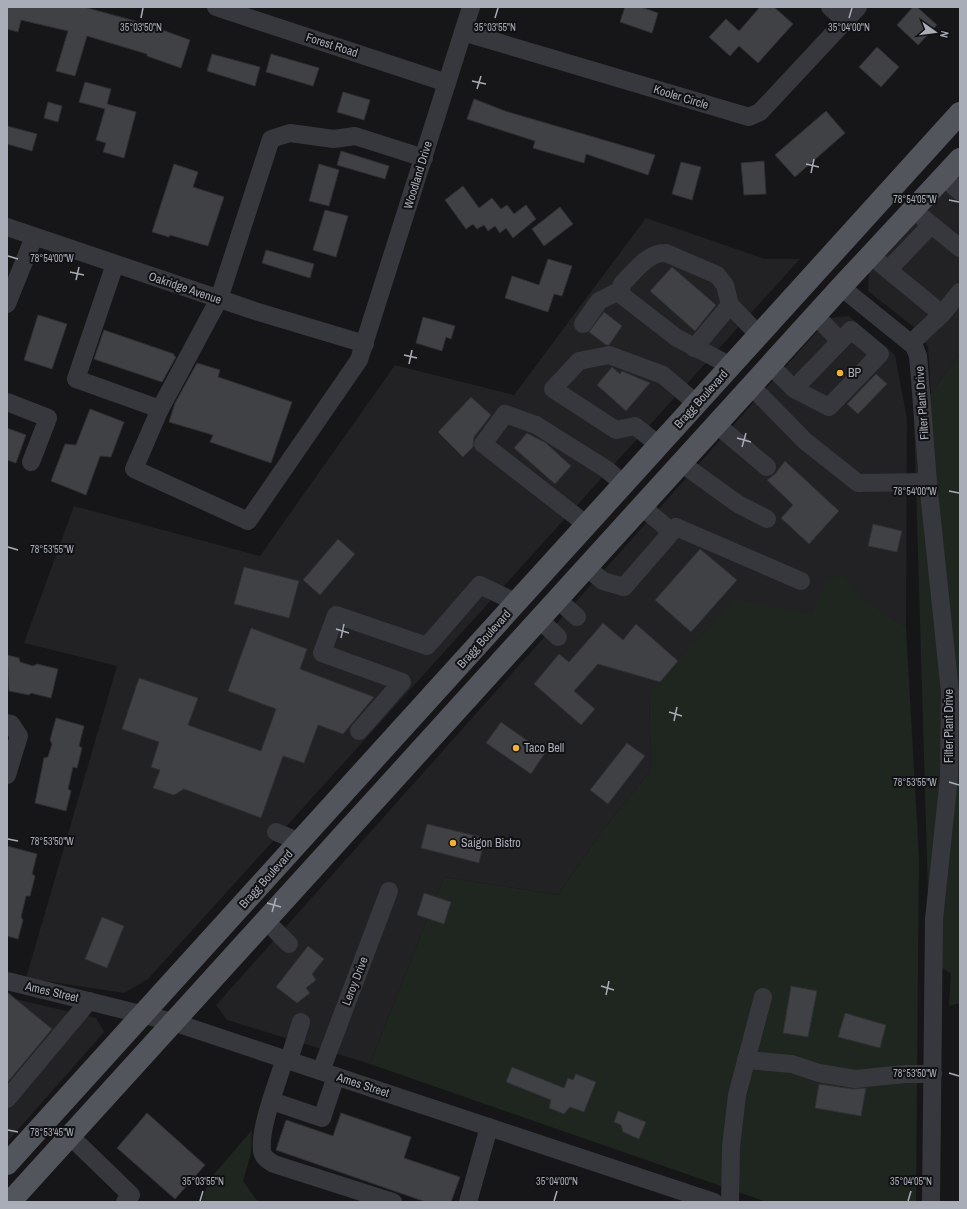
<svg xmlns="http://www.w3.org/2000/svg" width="967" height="1209" viewBox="0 0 967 1209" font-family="'Archivo Narrow',sans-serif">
<rect width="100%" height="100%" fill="#161618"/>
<g fill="#222225">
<polygon points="960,172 960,353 931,393 928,347 915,328 868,291 869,273"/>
<polygon points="646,218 765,259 800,259 148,979 124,993 26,978 117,666 24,643 74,506 260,556 395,365 514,395"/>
<polygon points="849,316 895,355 907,419 906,628 812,615 649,693 651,770 602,831 558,895 444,877 370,1064 227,1020 216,1005 829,318"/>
<polygon points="7,997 96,1018 104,1032 7,1142"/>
</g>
<g fill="#1e261f">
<polygon points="960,353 960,1003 949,1006 951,973 930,962 914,417"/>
<polygon points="844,575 866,602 906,628 919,857 916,1202 767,1202 370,1064 444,877 558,895 602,831 651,770 649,693 735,599 812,615 825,580"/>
<polygon points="252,1130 251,1153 243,1181 258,1202 201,1202 210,1179"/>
</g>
<g fill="#404145" stroke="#303034">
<polygon points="7,7 84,7 146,24 190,40 181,68 147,56 147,54 87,36 75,76 56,71 68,31 21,20 18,32 7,29"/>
<polygon points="625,7 641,7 658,13 652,33 620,22"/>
<polygon points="760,7 774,7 793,24 758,63 739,46 730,56 709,37 726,19 739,31"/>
<polygon points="913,7 917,7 937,25 918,45 897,25"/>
<polygon points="877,47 899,67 881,87 859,67"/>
<polygon points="212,54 260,67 255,86 207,71"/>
<polygon points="271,54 319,68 313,86 266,72"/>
<polygon points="85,82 111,89 107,104 136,112 124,158 103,152 106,143 96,140 105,109 79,102"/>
<polygon points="343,92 370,100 364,120 337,112"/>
<polygon points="474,99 505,111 655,155 648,175 586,154 584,163 533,148 535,141 467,119"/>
<polygon points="48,102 62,106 58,122 44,118"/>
<polygon points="826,111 845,133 795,177 775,155"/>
<polygon points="7,126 37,134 32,151 7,144"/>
<polygon points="341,151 389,166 385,179 337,165"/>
<polygon points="764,161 766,194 744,195 741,163"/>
<polygon points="681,162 701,167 692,200 672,194"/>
<polygon points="174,164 198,172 193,187 224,197 208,246 170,235 169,237 152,232"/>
<polygon points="319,164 339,170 329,206 309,201"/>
<polygon points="463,186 479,208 492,198 501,209 507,205 514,214 526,205 536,219 513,238 506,228 500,233 495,226 488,231 484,225 477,229 473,224 466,229 445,200"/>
<polygon points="560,207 573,224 544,246 532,229"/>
<polygon points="325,210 348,216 336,257 313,250"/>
<polygon points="266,250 314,264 310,278 262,263"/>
<polygon points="548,259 572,266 562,296 554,294 548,312 505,298 512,276 539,285"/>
<polygon points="672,267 716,305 695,331 650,291"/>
<polygon points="604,312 622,326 609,345 606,345 589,332"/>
<polygon points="38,315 67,324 52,369 24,360"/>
<polygon points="423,317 455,326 451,339 446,337 442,351 416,343"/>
<polygon points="104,330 174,354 174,356 176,357 162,382 94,359"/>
<polygon points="197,363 220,370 218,377 292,402 271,463 210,442 213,435 169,422 175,403"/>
<polygon points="612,367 620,374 622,371 650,383 626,411 597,385"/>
<polygon points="876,374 887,384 858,414 847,404"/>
<polygon points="471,397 491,415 474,437 473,447 463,457 438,432"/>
<polygon points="90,409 124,422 111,457 100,456 86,495 51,481 65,444 76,445"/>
<polygon points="7,428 26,435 16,463 7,460"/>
<polygon points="527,433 546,443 571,466 555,484 514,448"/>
<polygon points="785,461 839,511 809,544 781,518 793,505 767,480 775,474"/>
<polygon points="873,524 902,531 897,552 868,546"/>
<polygon points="338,539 355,554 320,595 303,580"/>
<polygon points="700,549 737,580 691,632 655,600"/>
<polygon points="244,567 299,581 289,618 234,604"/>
<polygon points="603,623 623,640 636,624 678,661 660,682 598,664 574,691 595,709 581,725 534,684 559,654 569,662"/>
<polygon points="251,628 307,649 300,669 374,697 343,734 318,725 304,763 283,756 261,818 184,789 174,795 153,788 160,770 151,767 159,742 122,729 139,678 198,698 188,725 261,751 276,709 228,691"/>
<polygon points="7,655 19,658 20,662 33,666 37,664 58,669 51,698 31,693 29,695 9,691"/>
<polygon points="56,718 84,726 79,746 82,748 77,768 73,767 68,789 71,791 66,811 35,803 44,758 48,757 52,744 50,740"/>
<polygon points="501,722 545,753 531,774 486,743"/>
<polygon points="627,743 645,756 608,804 590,790"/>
<polygon points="427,824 485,838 479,863 421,848"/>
<polygon points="7,846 37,854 32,874 35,876 30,896 26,896 21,917 23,920 18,939 7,936"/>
<polygon points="424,893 451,902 444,924 417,915"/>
<polygon points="102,917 124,926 107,968 85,959"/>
<polygon points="308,946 324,959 312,974 316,980 306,988 310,993 297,1003 276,987"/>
<polygon points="791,986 817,991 808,1037 783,1033"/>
<polygon points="7,992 52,1029 7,1083"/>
<polygon points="845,1013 886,1025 880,1048 838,1037"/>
<polygon points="512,1067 564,1088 568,1078 573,1080 576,1074 596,1082 584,1112 570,1107 564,1114 549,1108 551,1100 506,1082"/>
<polygon points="819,1084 853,1089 866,1088 861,1116 815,1108"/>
<polygon points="618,1111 646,1122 639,1139 623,1132 621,1125 614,1122"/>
<polygon points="147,1113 205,1165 175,1199 117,1148"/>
<polygon points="341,1113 411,1137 404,1158 460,1177 451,1202 426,1202 276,1150 286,1120 333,1136"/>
</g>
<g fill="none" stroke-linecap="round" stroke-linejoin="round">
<g stroke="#37383d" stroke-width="18">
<polyline points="216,7 447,83"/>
<polyline points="830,7 845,21"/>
<polyline points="463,32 749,117 760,112 858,7"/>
<polyline points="944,177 960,192"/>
<polyline points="923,218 960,248"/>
<polyline points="7,227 255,311 365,344"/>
<polyline points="870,255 942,314 911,343"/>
<polyline points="115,264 76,379 160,409 219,299 271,139 290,133 334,139 355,136 424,158"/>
<polyline points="888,270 931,225"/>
<polyline points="841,287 914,346 918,356 919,367 928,482 950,692 949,777 934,919 931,1202"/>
<polyline points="7,304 34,237"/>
<polyline points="942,314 960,292"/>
<polyline points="815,315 840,341"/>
<polyline points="583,324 599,301 621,290"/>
<polyline points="694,348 730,305"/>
<polyline points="770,365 794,389 829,407 880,354 851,330 794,389"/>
<path d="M731,366L677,338L624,297L621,292L622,284C634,272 648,252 666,253L717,275L725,285L730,305L759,335"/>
<polyline points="751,386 805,441 858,483 928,482"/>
<polyline points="7,402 48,418 31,462"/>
<polyline points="160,409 134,469 248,521 359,360 471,7"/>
<polyline points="716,424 767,467"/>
<polyline points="659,445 635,426 616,430 553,389 579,361 609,355 663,375 697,404"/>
<polyline points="681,463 738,504 767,519"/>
<polyline points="641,506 672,532"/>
<polyline points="587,525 483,444 505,414 536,425 606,469 624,484"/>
<polyline points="586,567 603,581 624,587 676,527 801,581"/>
<polyline points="557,599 577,617"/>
<polyline points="539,619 558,637"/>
<polyline points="7,723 11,724 19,736 7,775"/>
<polyline points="359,731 402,682 322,653 336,615 427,646 480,585 517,603"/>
<polyline points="276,832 300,842"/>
<polyline points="265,920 289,944"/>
<polyline points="7,981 173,1022 714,1202"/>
<path d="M285,1058C278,1081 259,1128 262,1151C263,1158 269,1161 274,1164L393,1202"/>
<polyline points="289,1060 301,1022"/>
<polyline points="746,1060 792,1064 819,1073 855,1079 905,1074 933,1074"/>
<polyline points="321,1071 389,891"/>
<polyline points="7,1099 89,1001"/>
<polyline points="272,1101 322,1118 336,1076"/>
<polyline points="69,1135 131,1195 125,1202"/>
<polyline points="468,1202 489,1127"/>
<polyline points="730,1202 731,1147 737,1095 763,997"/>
</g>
<g stroke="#53555c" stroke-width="22">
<polyline points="7,1164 960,113"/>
<polyline points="10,1202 841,287 960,159"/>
</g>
</g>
<path fill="none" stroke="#a8adb8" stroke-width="1.5" d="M141,18L143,8M495,18L498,8M849,18L852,8M472,81L486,84M477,89L481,76M806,164L819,167M811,173L814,159M949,200L959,202M8,256L18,259M70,272L84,275M76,280L79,267M404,355L417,358M409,364L412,350M737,438L751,442M742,447L746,433M949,491L959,493M8,547L18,550M336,629L349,633M341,638L344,624M669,712L682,716M674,721L677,707M949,782L959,785M8,839L18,841M267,903L281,907M272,912L276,898M601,986L614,990M606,995L609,981M949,1073L959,1076M8,1130L18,1132M200,1201L203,1191M554,1201L557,1191M908,1201L911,1191"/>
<g fill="#f2b134" stroke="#111113" stroke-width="1.5">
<circle cx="840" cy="373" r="4"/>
<circle cx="516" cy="748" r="4"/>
<circle cx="453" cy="843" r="4"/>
</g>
<g text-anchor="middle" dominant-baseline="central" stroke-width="4" stroke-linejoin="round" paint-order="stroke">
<g font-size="12" fill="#a8adb8" stroke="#111113">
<text transform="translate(332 45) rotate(18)">Forest Road</text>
<text transform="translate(681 97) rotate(17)">Kooler Circle</text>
<text transform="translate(418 175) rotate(-73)">Woodland Drive</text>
<text transform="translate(185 288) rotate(19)">Oakridge Avenue</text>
<text transform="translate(701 399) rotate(-48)">Bragg Boulevard</text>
<text transform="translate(922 403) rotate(-94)">Filter Plant Drive</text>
<text transform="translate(484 639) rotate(-48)">Bragg Boulevard</text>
<text transform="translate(949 726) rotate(-90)">Filter Plant Drive</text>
<text transform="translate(266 879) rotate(-48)">Bragg Boulevard</text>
<text transform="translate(355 981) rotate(-69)">Leroy Drive</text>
<text transform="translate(52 992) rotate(13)">Ames Street</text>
<text transform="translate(363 1085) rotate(18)">Ames Street</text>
</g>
<g font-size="12" fill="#a8adb8" stroke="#111113" text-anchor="start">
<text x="848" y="373">BP</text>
<text x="524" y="748">Taco Bell</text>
<text x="461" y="843">Saigon Bistro</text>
</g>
</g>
<g font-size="10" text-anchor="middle" fill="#a8adb8" stroke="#111113" stroke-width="4" stroke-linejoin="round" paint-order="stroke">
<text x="849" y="31">35°04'00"N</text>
<text x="141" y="31">35°03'50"N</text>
<text x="495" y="31">35°03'55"N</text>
<text x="915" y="203">78°54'05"W</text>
<text x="52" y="262">78°54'00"W</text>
<text x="915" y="495">78°54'00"W</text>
<text x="52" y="553">78°53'55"W</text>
<text x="915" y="786">78°53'55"W</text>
<text x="52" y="845">78°53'50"W</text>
<text x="915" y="1077">78°53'50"W</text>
<text x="52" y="1136">78°53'45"W</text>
<text x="203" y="1185">35°03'55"N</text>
<text x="557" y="1185">35°04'00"N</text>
<text x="911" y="1185">35°04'05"N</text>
</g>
<rect width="967" height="1209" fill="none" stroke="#a8adb8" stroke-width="16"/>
<g transform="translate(935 32) rotate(104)" stroke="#111113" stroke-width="3" paint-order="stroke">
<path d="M0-3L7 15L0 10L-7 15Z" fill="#a8adb8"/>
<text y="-6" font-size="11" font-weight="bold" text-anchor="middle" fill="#a8adb8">N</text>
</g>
</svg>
